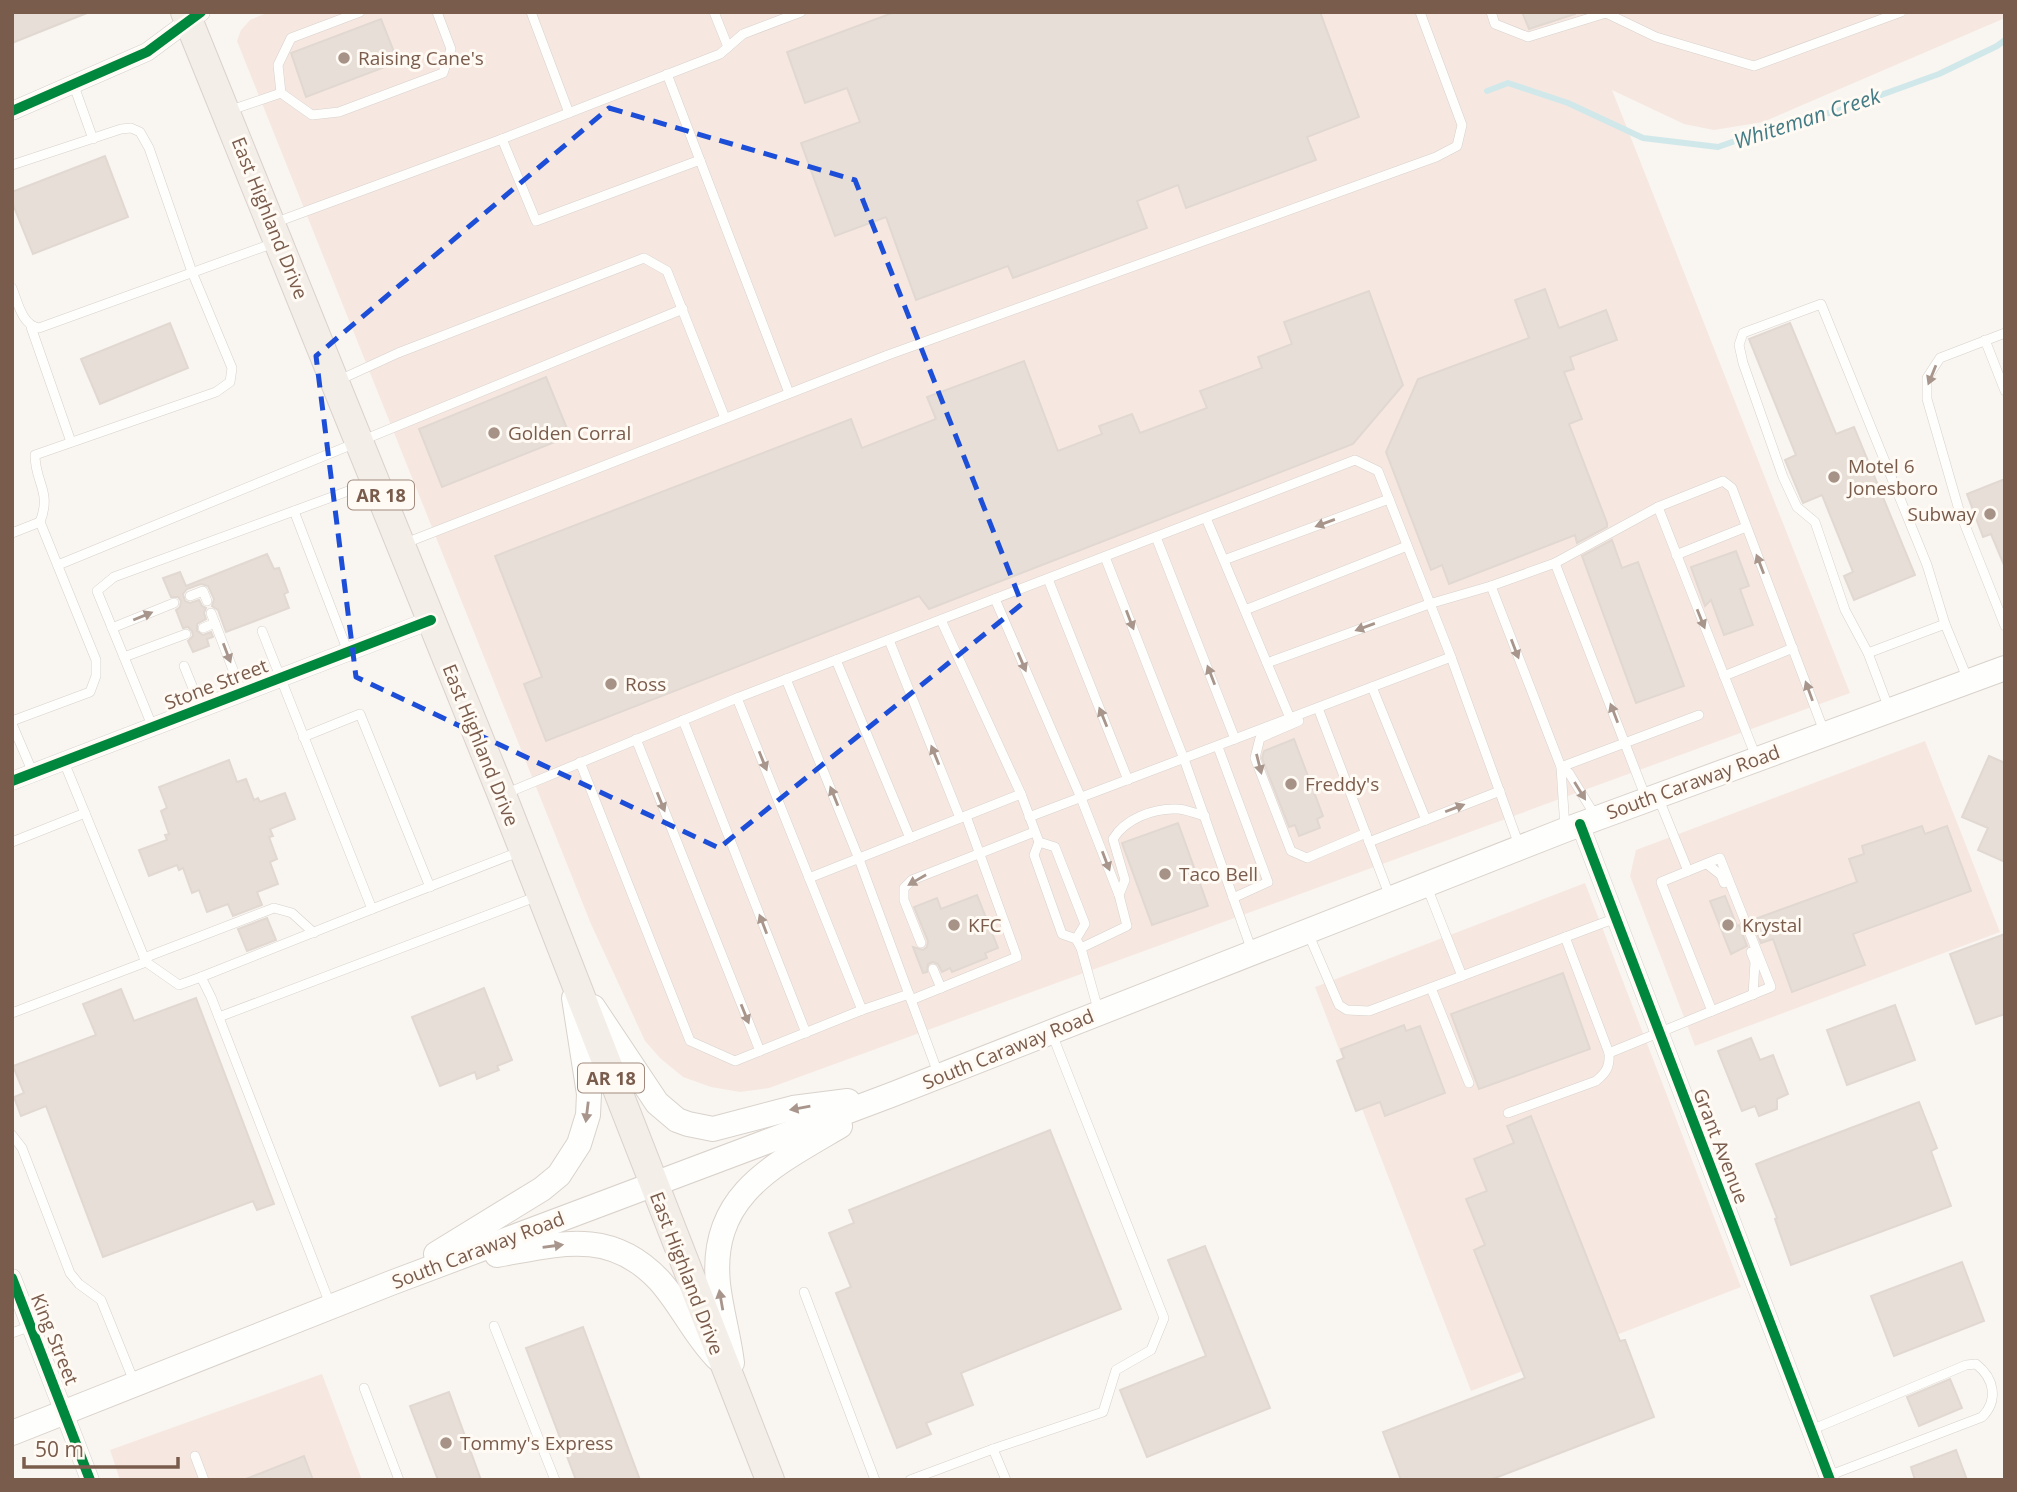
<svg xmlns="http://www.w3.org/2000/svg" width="2017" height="1492" viewBox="0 0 2017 1492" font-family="'Open Sans',sans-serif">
<rect width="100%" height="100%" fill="#f9f5f0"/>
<g fill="#f6e8e1">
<polygon points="269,12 2005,12 2005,18 1763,122 1714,130 1684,124 1612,90 1850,693 769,1088 740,1092 711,1087 683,1077 660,1058 645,1041 591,924 237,41 241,30 250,20"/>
<polygon points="1925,741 2000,932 1695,1046 1630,876 1636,850"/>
<polygon points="1585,883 1741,1287 1471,1391 1315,987"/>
<polygon points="322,1374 362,1480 120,1480 110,1450"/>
</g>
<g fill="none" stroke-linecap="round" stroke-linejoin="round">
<polyline stroke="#d0e8ea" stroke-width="6" points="1487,91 1508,83 1568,103 1643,138 1718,147 1794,120 1834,112 1939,74 1997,46 2005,40"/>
</g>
<g fill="#e6ded7" stroke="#e2d8d2" stroke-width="2">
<polygon points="12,12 87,12 87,13 12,43"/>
<polygon points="895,12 1320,12 1359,117 1307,137 1316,160 1186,208 1178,185 1137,201 1147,228 1013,278 1008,266 916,300 886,217 835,236 801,143 860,122 847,88 805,103 787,52"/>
<polygon points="1522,12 1575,12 1575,14 1529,29"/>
<polygon points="381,19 398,62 306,97 291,53"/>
<polygon points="105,156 128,217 33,254 12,202 12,192"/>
<polygon points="1545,289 1559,328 1606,310 1617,340 1570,357 1574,369 1564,372 1582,419 1569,424 1607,523 1607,527 1577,543 1575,535 1449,584 1442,565 1431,570 1386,452 1418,379 1529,338 1515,300"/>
<polygon points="1369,291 1403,385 1353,444 929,609 919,596 546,741 524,684 542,677 495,556 851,419 862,448 936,419 927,397 1024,361 1058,451 1102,434 1099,426 1132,414 1140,433 1207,408 1200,391 1262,368 1258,357 1292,344 1284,322"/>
<polygon points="170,323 188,368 100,404 81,359"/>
<polygon points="1790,323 1836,434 1854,427 1915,575 1854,600 1844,576 1853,572 1822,495 1803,503 1785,460 1796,455 1749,339"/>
<polygon points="546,377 570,436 442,487 419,429"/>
<polygon points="2005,479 2005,565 2004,565 1991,534 1983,537 1967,494"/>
<polygon points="1612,540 1622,568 1638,562 1684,686 1636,703 1582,556"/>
<polygon points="1736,551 1749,586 1740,589 1753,625 1724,635 1711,600 1705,606 1691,567"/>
<polygon points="267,554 274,569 279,568 288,592 284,594 289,608 226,632 218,610 212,606 214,599 208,586 201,584 187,589 183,594 185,601 190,603 199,600 202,606 206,608 204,613 206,619 197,624 197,631 203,635 211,632 213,637 207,639 209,646 193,652 188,641 193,636 192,631 188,627 183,628 176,610 180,607 181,601 178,597 171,597 163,578 180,572 186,586"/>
<polygon points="1294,739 1323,816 1317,819 1320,828 1299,836 1295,825 1289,827 1262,758 1264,751"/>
<polygon points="1989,756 2005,763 2005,862 1978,850 1988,828 1962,817"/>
<polygon points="229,760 237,782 246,779 254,800 258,798 260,802 285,793 295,819 270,829 273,836 269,837 277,859 270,862 278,884 257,892 262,905 233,916 228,904 207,912 199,890 192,893 183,868 179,870 177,865 149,876 139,850 167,840 165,835 169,834 161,811 167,808 159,787"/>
<polygon points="1178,823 1208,906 1152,925 1122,843"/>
<polygon points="1922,826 1925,834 1947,826 1971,891 1853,934 1865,965 1792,992 1773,939 1761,943 1752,920 1857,882 1849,859 1864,854 1862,846"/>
<polygon points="977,895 998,948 985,953 987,958 952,972 950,968 942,972 938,964 933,962 928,964 927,972 923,973 913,947 923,950 927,947 928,941 914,907 937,898 941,909"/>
<polygon points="1725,896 1737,926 1739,925 1747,946 1731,954 1710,901"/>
<polygon points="267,918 276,940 247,951 238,929"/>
<polygon points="2005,934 2005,1014 1976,1024 1950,954"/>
<polygon points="1563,973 1590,1049 1479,1089 1451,1014"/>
<polygon points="484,988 512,1060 497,1066 499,1070 477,1079 475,1072 440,1086 412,1017"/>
<polygon points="121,989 134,1021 196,998 274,1204 257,1210 253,1201 103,1257 46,1106 21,1116 14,1097 24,1093 13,1066 96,1035 83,1004"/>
<polygon points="1895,1005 1915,1060 1847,1085 1827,1030"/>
<polygon points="1404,1025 1406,1031 1420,1026 1445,1093 1385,1116 1380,1102 1356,1111 1337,1061 1344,1058 1341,1049"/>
<polygon points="1751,1038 1760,1060 1773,1055 1788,1094 1777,1099 1777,1109 1759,1116 1755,1106 1742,1111 1718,1051"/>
<polygon points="1919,1102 1937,1148 1931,1151 1951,1206 1791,1265 1775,1219 1777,1218 1756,1164"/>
<polygon points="1531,1116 1620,1341 1625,1340 1654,1417 1490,1480 1401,1480 1383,1432 1525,1378 1474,1250 1485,1245 1466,1199 1487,1191 1474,1159 1514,1143 1507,1126"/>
<polygon points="1050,1130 1121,1309 961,1373 973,1405 926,1423 931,1434 897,1448 836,1293 851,1287 829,1233 854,1223 849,1210"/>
<polygon points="1205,1246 1270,1408 1147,1457 1120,1390 1206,1356 1168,1260"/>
<polygon points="1962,1262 1984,1321 1894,1356 1871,1296"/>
<polygon points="583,1327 640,1480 576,1480 526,1348"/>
<polygon points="1950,1379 1962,1408 1919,1426 1907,1397"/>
<polygon points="449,1392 481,1480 438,1480 410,1406"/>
<polygon points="1956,1450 1967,1480 1915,1480 1911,1467"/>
<polygon points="304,1456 313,1480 246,1480 246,1479"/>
</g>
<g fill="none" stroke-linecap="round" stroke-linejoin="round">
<defs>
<g id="lane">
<polyline points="360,12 291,38 278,65 281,93 312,115 339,112 443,73 451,49 437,12"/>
<polyline points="531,12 569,113"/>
<polyline points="714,12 728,47"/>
<polyline points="1491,12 1495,24 1528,37 1606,13 1656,37 1754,66 1901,12"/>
<polyline points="667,74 789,393"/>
<polyline points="74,86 93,139"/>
<polyline points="228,111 281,93"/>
<polyline points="502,139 536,221 700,160"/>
<path d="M12,165L121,129L131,128L140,132L149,148L192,272L232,368L230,382L216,392L35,455C35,483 52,491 40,522L96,660V676L90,692L12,721"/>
<polyline points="274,223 502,139 720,54 743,34 801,12"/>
<path d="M12,288C18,303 22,325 39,328L274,243"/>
<polyline points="31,327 71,442"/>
<polyline points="2005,333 1940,358 1927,378 1927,399 1959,510 2005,626"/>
<polyline points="1985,340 2005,391"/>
<polyline points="337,381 398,353 644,258 667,271 725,418"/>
<polyline points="1658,507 1723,481 1732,488 1825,734"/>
<polyline points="294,511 348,652"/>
<polyline points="1206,518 1290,718"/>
<polyline points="12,533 40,522"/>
<polyline points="1156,537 1235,739"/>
<polyline points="403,544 888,355 1436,157 1457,146 1462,125 1420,12"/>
<polyline points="1676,555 1746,527"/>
<polyline points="1105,557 1184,759 1252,951"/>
<polyline points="1224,560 1389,499"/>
<polyline points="1555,563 1646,798"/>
<polyline points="58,565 683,309"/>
<polyline points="1048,579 1128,780"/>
<polyline points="1491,586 1561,767 1565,829"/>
<polyline points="190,596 203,591 207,601"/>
<polyline points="995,599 1081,798 1119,895 1127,926 1081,948"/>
<polyline points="1245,610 1407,546"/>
<polyline points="211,613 242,693"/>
<polyline points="941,620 1021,794 1039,842 1055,847 1085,924 1076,939"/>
<polyline points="112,628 174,603"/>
<polyline points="203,628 215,623"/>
<polyline points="262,631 372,909 521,851"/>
<polyline points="889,640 960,818"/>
<polyline points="1868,653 1845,610 1815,522 1797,507 1783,477 1743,363 1739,345 1743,333 1821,304 1927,565 1945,624"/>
<polyline points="124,657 186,634"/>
<polyline points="836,660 910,838"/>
<polyline points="1267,663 1429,604 1491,586 1555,563 1658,507 1756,757"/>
<polyline points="184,666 201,708"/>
<polyline points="1724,676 1793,648"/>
<polyline points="786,679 859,859 938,1073"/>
<polyline points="1372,687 1426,820"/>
<polyline points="1318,708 1390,897"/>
<polyline points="1889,709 1868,653 1945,624 1968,680"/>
<polyline points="683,720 806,1033"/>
<polyline points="1299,721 1260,738 1255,758 1291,851 1307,858 1366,833"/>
<polyline points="12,724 33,773"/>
<polyline points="153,728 97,591 114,577 370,483"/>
<polyline points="303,737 360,714 430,887"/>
<polyline points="636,739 760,1051"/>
<polyline points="1218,747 1268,882 1233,898"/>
<polyline points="64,762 146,962 179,985 201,977 211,997 330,1304"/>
<polyline points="580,762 690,1041 735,1061 862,1010 737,698"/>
<polyline points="507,793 737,698 1355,460 1378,471 1451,657 1519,845"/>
<polyline points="1658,797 1688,871"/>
<polyline points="1029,817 1451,657"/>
<polyline points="1596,817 1569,773 1561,767 1699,715"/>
<polyline points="12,842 85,813"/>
<polyline points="1039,842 1034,855 1062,934 1076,939 1081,948 1099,1013"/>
<polyline points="1369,842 1500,791"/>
<polygon points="1720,858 1771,987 1712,1011 1661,882"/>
<polyline points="1707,864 1721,875 1724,883"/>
<polyline points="809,878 1021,794"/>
<polyline points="1427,887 1462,976"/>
<path d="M1119,895L1125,880L1113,839C1125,819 1153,808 1177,809C1186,809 1196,814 1205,816"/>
<polyline points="1308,933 1339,1005 1347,1010 1369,1011 1616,918"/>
<polyline points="921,943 904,900 904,888 912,880 1034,832"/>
<polyline points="1751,952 1755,962 1753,995"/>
<polyline points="144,958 274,908 292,913 314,933"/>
<polyline points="933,969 941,988"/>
<polyline points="201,977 372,909"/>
<polyline points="1431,988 1469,1083"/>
<polyline points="911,1000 1017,957 966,816"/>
<polyline points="862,1010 909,994"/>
<polyline points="12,1013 146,962"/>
<polyline points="219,1017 538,896"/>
<polyline points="1609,1053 1712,1011"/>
<path d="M1508,1113L1596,1081C1607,1072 1610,1066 1609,1053L1565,937"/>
<polyline points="12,1135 22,1148 70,1273 79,1284 101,1300 135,1384"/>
<polyline points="804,1292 875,1480"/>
<polyline points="494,1326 555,1480"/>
<polyline points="12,1333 31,1326"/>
<polyline points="364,1388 399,1480"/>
<path d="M1811,1430L1966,1365L1976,1364C1994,1378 1999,1400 1982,1417L1828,1476"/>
<polyline points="993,1449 1006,1480"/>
<polyline points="195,1456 204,1480"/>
<polyline points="910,1480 993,1449 1103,1412 1116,1370 1151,1350 1164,1318 1052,1034"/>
</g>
<g id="street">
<polyline points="12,111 147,52 201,12"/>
<polyline points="12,781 431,620"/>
<polyline points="1580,824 1830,1480"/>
<polyline points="12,1278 90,1480"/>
</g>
<g id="secondary">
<polyline points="593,1007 657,1103 677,1120 688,1124 713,1129 793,1108 848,1101"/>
<polyline points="436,1254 542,1189 559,1175 579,1144 588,1115 589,1094 574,998"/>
<path d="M497,1255C559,1244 610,1228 659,1280C681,1304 694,1335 717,1358"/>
<path d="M732,1363C729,1337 721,1311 718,1284C709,1195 774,1165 840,1126"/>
<polyline points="12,1433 391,1283 891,1095 1565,830 2005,668"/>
</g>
<polyline id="primary" points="185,12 502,795 770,1480"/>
</defs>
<use href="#lane" stroke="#d7d1cb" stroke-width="10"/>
<use href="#street" stroke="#d7d1cb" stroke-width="19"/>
<use href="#secondary" stroke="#d9d2cb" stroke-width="26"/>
<use href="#primary" stroke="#dad1cc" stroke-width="30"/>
<use href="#lane" stroke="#fefefd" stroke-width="9"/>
<use href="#street" stroke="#fefefd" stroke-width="18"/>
<use href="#secondary" stroke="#fefefd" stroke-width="24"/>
<use href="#primary" stroke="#f3eee8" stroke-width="28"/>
<defs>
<g id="cycleway">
<polyline points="12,111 147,52 201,12"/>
<polyline points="12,781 431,620"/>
<polyline points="1580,824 1830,1480"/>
<polyline points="12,1278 90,1480"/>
</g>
</defs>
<use href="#cycleway" stroke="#fffaf3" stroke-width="15"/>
<use href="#cycleway" stroke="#00873e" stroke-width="10"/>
</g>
<defs><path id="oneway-solid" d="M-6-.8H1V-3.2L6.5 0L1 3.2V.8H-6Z" transform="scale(1.75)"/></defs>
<g fill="#a8958b">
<use href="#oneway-solid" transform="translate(1932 375) rotate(112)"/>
<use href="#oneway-solid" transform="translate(1325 523) rotate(160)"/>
<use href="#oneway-solid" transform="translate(1760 564) rotate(-111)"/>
<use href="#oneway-solid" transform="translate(143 616) rotate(-22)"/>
<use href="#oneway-solid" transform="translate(1701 619) rotate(68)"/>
<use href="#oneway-solid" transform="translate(1130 620) rotate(69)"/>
<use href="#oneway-solid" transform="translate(1365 627) rotate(160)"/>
<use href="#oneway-solid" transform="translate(1515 649) rotate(69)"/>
<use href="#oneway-solid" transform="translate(227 653) rotate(69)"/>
<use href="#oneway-solid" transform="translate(1022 662) rotate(67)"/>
<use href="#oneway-solid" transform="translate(1211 675) rotate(-111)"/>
<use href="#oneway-solid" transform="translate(1809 691) rotate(-110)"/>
<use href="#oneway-solid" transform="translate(1614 713) rotate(-111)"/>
<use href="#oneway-solid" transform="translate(1103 717) rotate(-112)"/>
<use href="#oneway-solid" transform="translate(935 755) rotate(-112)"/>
<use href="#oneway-solid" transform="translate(763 761) rotate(68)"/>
<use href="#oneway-solid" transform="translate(1259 764) rotate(76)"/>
<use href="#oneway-solid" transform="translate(1580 791) rotate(58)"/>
<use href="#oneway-solid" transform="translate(834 796) rotate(-112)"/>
<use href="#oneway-solid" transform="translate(661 802) rotate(68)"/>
<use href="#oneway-solid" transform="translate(1455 808) rotate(-21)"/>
<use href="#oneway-solid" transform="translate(1106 861) rotate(69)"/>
<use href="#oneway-solid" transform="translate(917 880) rotate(150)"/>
<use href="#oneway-solid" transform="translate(763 924) rotate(-111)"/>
<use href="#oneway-solid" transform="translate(745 1014) rotate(68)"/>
<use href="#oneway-solid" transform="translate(800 1108) rotate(170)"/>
<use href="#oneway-solid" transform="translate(587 1112) rotate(97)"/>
<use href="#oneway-solid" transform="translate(553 1246) rotate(-8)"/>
<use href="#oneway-solid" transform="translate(721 1300) rotate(-100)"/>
</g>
<path fill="none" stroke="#1d4ed8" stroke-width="5" stroke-dasharray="14 9" stroke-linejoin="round" d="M609,108L855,180L1022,604L719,848L356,677L316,356Z"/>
<g fill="#a69286" stroke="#fffaf3" stroke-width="2.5">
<circle cx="344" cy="58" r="7"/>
<circle cx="494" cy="433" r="7"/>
<circle cx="1834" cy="477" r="7"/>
<circle cx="1990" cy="514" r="7"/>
<circle cx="611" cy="684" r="7"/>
<circle cx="1291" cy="784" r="7"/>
<circle cx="1165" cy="874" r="7"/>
<circle cx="954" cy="925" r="7"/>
<circle cx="1728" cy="925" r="7"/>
<circle cx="446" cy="1443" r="7"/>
</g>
<g text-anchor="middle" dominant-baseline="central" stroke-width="6" stroke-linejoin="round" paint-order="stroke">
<g fill="#fffaf3" stroke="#a28b7f" stroke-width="2">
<rect x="348" y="480.5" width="66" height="29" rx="5"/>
<rect x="578" y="1063.5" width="66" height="29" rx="5"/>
</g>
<g font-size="18" font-weight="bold" fill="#7a5c4d">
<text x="381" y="495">AR 18</text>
<text x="611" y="1078">AR 18</text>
</g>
<g font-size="19" fill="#7a5c4d" stroke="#fffaf3" text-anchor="start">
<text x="358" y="58">Raising Cane's</text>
<text x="508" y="433">Golden Corral</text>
<text x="1848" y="466">Motel 6<tspan x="1848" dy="22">Jonesboro</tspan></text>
<text x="1976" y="514" text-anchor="end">Subway</text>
<text x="625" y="684">Ross</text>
<text x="1305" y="784">Freddy's</text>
<text x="1179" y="874">Taco Bell</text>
<text x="968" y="925">KFC</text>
<text x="1742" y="925">Krystal</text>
<text x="460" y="1443">Tommy's Express</text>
</g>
<g font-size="19" fill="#7a5c4d" stroke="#fffaf3">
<text transform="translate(270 218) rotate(68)">East Highland Drive</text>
<text transform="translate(216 684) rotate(-21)">Stone Street</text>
<text transform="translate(481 745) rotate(68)">East Highland Drive</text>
<text transform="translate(1693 782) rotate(-20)">South Caraway Road</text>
<text transform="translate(1008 1049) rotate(-22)">South Caraway Road</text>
<text transform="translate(1721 1146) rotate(69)">Grant Avenue</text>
<text transform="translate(478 1250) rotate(-21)">South Caraway Road</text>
<text transform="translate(687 1273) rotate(69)">East Highland Drive</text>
<text transform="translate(55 1339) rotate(68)">King Street</text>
</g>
<g font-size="21" font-style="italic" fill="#437c86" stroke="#fffaf3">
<text transform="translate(1807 118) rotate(-18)">Whiteman Creek</text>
</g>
</g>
<rect width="2017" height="1492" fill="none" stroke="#7a5c4d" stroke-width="28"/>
<path d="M24 1457v10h154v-10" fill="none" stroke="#7a5c4d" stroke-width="3.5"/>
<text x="35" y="1457" font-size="21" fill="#7a5c4d" stroke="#fffaf3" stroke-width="5" paint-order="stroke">50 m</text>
</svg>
